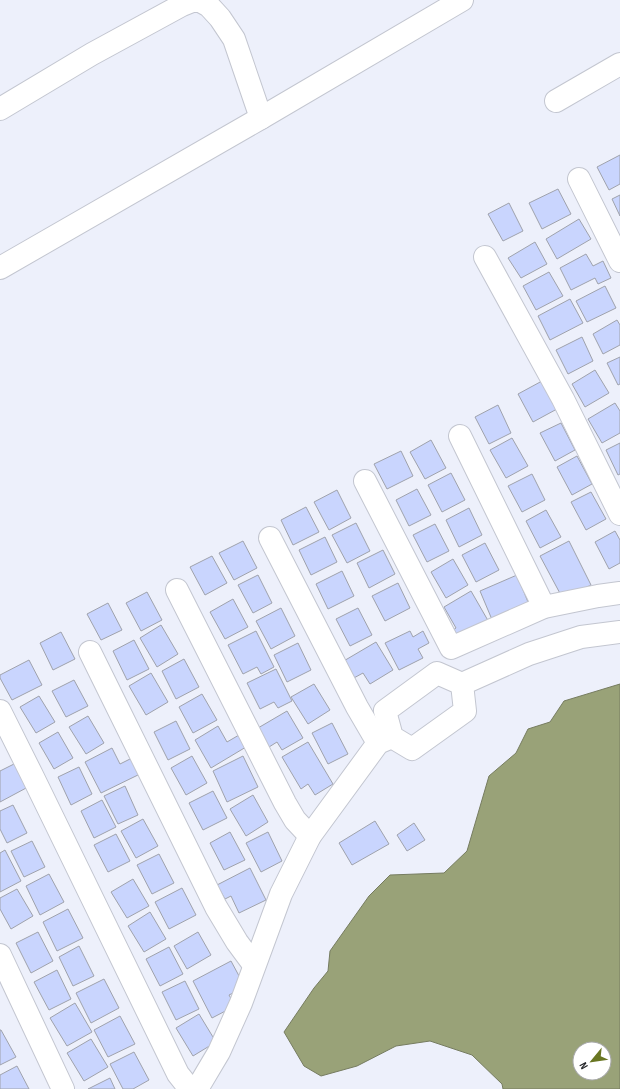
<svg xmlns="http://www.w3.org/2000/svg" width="620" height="1089" viewBox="0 0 620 1089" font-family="'Sofia Sans Condensed',sans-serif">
<rect width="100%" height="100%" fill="#edf0fb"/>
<path fill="#99a278" stroke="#767c60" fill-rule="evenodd" d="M620,684V1089H503L502,1084L472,1055L430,1041L396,1046L357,1066L321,1076L304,1066L284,1032L314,988L328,971L330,951L369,896L390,875L444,873L467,851L489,776L516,753L528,729L550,722L564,701ZM580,1049H604V1073H580Z"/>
<g fill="#c9d5fe" stroke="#9fa2ac">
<polygon points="620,155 620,184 609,190 597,167"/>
<polygon points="558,189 571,214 542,229 529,203"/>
<polygon points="620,195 620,216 612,199"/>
<polygon points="509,203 523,231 503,241 488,214"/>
<polygon points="579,219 591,239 557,259 546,239"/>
<polygon points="535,242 547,264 521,278 508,258"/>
<polygon points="586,254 593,266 603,261 611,278 598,284 595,278 571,290 560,268"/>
<polygon points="549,272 563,296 536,310 523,286"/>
<polygon points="605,286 616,308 587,322 576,301"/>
<polygon points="570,299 583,323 550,340 538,316"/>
<polygon points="617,320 620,325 620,345 603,354 593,334"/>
<polygon points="582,337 593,361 568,374 556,350"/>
<polygon points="620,357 620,384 618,385 607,363"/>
<polygon points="595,370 609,393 585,407 572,384"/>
<polygon points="542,381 557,409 533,422 518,394"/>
<polygon points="615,403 620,411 620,433 602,443 588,419"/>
<polygon points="498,405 511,433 489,444 475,417"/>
<polygon points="561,423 575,450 555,461 540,433"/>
<polygon points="512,438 528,466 506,478 490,450"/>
<polygon points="431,440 446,468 425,479 410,452"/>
<polygon points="620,443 620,474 618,475 606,450"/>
<polygon points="401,451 413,476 387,489 374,464"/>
<polygon points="577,456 592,484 572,495 557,467"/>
<polygon points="451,473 465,500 442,512 428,485"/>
<polygon points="532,474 545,500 522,512 508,486"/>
<polygon points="417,489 431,515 409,526 396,500"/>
<polygon points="337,490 351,518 329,530 314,502"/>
<polygon points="591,492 606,519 586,530 571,502"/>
<polygon points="306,507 319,532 293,545 281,520"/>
<polygon points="469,508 482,535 459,547 446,520"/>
<polygon points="546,510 561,537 540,548 526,521"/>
<polygon points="356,523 370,551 347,563 332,535"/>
<polygon points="435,524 449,551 427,562 413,535"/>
<polygon points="615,531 620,540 620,563 609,569 595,542"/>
<polygon points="325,537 337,562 311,575 299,550"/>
<polygon points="243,541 257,568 234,580 219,553"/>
<polygon points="569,541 591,585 563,599 540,556"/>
<polygon points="485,543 499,570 476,582 462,555"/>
<polygon points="383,550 395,574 369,588 357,563"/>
<polygon points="212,556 227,583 205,595 190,567"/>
<polygon points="453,559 468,585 446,598 431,572"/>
<polygon points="342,571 354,596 328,609 316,584"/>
<polygon points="258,575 272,603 253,613 238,585"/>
<polygon points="517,575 530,607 493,622 480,591"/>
<polygon points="398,583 410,608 385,621 372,596"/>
<polygon points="471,591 490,624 460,642 453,630 456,628 444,607"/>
<polygon points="147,592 162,620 141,631 126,603"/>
<polygon points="233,599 248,627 225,639 210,612"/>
<polygon points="108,603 122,630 101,640 87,614"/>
<polygon points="281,608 295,636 271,649 256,621"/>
<polygon points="358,608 372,635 350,646 336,619"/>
<polygon points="161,625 178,654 157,667 140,638"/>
<polygon points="256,631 274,667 261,674 257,667 243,674 228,645"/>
<polygon points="410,631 413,637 423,631 429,643 418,649 423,658 399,670 385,643"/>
<polygon points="61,632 75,659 53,670 40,643"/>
<polygon points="134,640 149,669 127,680 113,651"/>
<polygon points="376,642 393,670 370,684 363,673 352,679 342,662"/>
<polygon points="298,643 311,670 287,682 274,655"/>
<polygon points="184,659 199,687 176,699 162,671"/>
<polygon points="29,660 42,685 12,700 0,678 0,675"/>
<polygon points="276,669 292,701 278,708 274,702 260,709 247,683"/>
<polygon points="151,673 168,702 146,715 129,686"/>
<polygon points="74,680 88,706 66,717 52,691"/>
<polygon points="314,684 330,710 308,724 291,697"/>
<polygon points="202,694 217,720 193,733 179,707"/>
<polygon points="39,696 55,722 36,733 20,707"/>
<polygon points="287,711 303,738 282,750 277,742 269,747 258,728"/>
<polygon points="88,716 104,743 86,754 69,727"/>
<polygon points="176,721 190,749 168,760 154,732"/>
<polygon points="332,723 348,754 328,764 312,733"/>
<polygon points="218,726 227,742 239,735 246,747 211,768 195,740"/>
<polygon points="58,732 73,758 54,769 39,743"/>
<polygon points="308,742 333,784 315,795 308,784 301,789 282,757"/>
<polygon points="112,748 120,764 132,758 140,774 101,793 85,762"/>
<polygon points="192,756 207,783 186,795 171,768"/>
<polygon points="243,756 258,787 227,802 213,771"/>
<polygon points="16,763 28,787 0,802 0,771"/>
<polygon points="79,767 92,794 71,805 58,777"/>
<polygon points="125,786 138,815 118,824 104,796"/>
<polygon points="213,791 227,818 203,830 189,803"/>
<polygon points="253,795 268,822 246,836 230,809"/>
<polygon points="102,800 116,827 94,838 81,811"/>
<polygon points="13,805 27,833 7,843 0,829 0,811"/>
<polygon points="143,819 158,846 136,858 121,831"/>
<polygon points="375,821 389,844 352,865 339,843"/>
<polygon points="414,823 425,840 407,851 397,835"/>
<polygon points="230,832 245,860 224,870 210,843"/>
<polygon points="268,832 282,861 261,872 246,843"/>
<polygon points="116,834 130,861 108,872 94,845"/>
<polygon points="32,841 45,867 24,877 11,851"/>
<polygon points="5,850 21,881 0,892 0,853"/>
<polygon points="159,854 174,883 152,894 137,865"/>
<polygon points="250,868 266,900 239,913 231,896 225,899 217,885"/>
<polygon points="49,874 64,902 40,915 26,886"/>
<polygon points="133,879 149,906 127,918 111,892"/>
<polygon points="182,888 196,915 169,929 155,902"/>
<polygon points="17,889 33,916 11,929 0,909 0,898"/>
<polygon points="68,909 83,938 57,951 43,922"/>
<polygon points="150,912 166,939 144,952 128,926"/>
<polygon points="38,932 53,961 31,973 16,943"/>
<polygon points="198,932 211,955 187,969 174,946"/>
<polygon points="79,946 94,976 73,986 59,957"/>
<polygon points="169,947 183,974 160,986 146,959"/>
<polygon points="231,961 245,987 229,995 235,1006 212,1018 193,981"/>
<polygon points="57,970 71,999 49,1010 34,982"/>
<polygon points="104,979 119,1008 91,1023 76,993"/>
<polygon points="185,981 199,1009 176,1020 162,992"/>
<polygon points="75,1003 92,1032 67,1046 50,1018"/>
<polygon points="199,1014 216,1042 193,1056 176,1028"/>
<polygon points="120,1016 135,1044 108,1057 94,1030"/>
<polygon points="0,1030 1,1030 16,1057 0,1065"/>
<polygon points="91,1039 108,1067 84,1081 67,1053"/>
<polygon points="134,1052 149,1080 133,1089 123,1089 110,1064"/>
<polygon points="17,1066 29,1089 0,1089 0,1075"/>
<polygon points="110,1078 115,1089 88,1089"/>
</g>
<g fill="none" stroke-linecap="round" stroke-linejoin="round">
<defs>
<g id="minor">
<polyline points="556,101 620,64"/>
<polyline points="0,109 92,54 182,5 192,1 200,1 209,6 220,18 234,39 261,118"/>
<polyline points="579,179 620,261"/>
<polyline points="485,257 563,399 620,514"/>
<polyline points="0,268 261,118 462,0"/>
<polyline points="460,436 544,607"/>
<polyline points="365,481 451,648 544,607 598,596 620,593"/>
<polyline points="270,538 357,707 378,743"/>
<polyline points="177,590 285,803 295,820 310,836"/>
<polyline points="90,652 216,907 237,942 254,965"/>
<polyline points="462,684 465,711 412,749 392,737 385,711 437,673 462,684 529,654 581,637 620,632"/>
<polyline points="0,711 32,775 178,1074 190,1089"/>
<polyline points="0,955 63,1089"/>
<polyline points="197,1089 219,1052 241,1003 281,894 310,836 378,743 392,737"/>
</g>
</defs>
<use href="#minor" stroke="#c3c6d0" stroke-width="24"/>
<use href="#minor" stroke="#fff" stroke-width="22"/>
</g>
<g transform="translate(592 1061) rotate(241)"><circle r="19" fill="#ffffff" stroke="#a7a8a9"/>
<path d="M0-3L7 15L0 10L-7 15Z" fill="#697622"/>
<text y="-6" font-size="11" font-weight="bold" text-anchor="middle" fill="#242529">N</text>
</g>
</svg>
